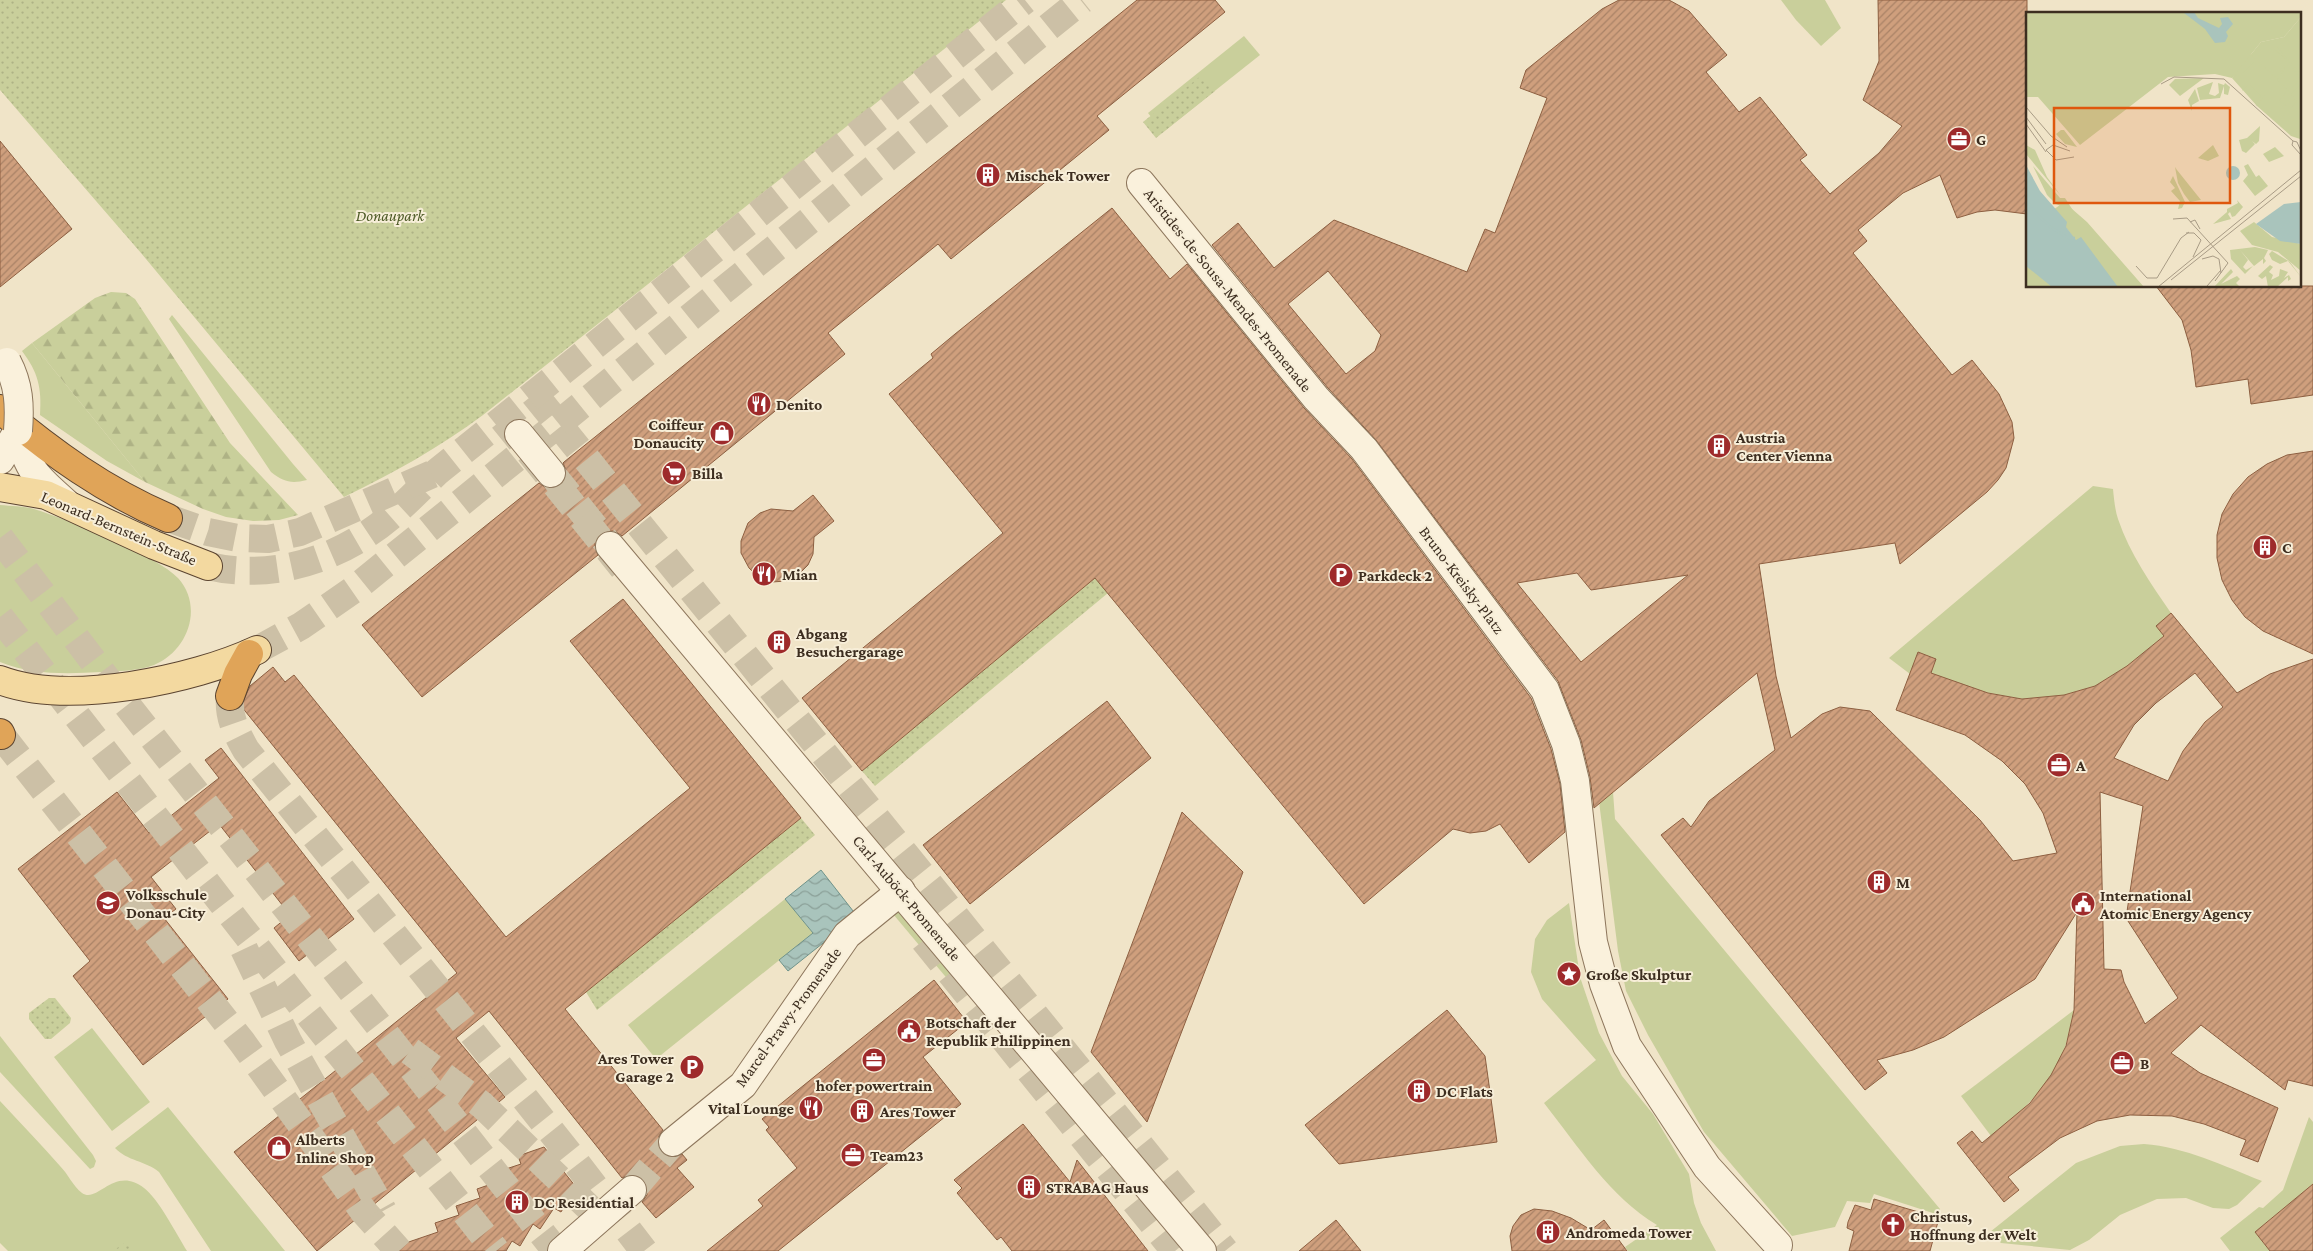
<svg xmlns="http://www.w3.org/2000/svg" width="2313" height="1251" viewBox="0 0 2313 1251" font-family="'Crimson Pro',serif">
<defs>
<pattern id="forest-firs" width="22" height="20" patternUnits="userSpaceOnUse" patternTransform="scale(1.25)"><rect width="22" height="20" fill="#c9cf9b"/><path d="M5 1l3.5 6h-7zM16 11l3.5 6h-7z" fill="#aeb285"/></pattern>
<pattern id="park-dots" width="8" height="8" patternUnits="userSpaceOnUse" patternTransform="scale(1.25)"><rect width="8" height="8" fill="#c9cf9b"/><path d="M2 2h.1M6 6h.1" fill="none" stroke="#aeb285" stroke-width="1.8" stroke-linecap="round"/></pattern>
<pattern id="water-waves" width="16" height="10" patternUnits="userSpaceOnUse" patternTransform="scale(1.25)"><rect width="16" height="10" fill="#a9c4bc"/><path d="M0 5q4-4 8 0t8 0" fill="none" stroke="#8ba098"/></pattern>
<pattern id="building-hatch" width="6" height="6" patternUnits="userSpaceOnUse" patternTransform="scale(1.25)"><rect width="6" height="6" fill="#cf9f7d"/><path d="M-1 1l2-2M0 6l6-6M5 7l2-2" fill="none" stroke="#a98266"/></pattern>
</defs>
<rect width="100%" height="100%" fill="#f0e4c8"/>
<g fill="#c9cf9b">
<polygon points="1781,0 1825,0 1841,28 1821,46 1796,20"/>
<polygon points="1244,36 1260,55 1163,132 1148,113"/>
<path d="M172,315L293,464L307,480C291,484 284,482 271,472L169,319Z"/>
<path d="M32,343L145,482L107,461L40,415C42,388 38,372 22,351Z"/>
<path d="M2093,486L2113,489C2114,499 2115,510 2118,519C2130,554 2151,584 2171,613L2164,636L2127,666L2095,686L2064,695L2022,699L1988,693L1910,674L1889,658Z"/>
<path d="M0,505C11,506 23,506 34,509C64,518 158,556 178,578C204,607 188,651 154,665C139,671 118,671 101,672C67,674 32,675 0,662Z"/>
<polygon points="1596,778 1613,792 1615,819 1940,1209 1939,1215 1874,1194 1870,1203 1847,1201 1835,1227 1792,1236 1704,1132 1648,1035 1626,991 1618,951"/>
<polygon points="785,899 813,933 656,1059 628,1025"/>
<polygon points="896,902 963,981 955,988 888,908"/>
<path d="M1569,903L1580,977L1599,1033L1622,1076L1653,1114L1689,1174L1694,1203L1701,1223L1716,1251H1628L1625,1247L1657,1225C1610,1197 1578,1146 1544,1103L1596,1060L1542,999L1531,972L1535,939L1547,920Z"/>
<path d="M2074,1010C2072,1021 2069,1033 2066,1044C2054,1083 2022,1112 1991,1136L1961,1096Z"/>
<polygon points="92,1028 150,1102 112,1131 54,1057"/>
<polygon points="0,1036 93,1155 96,1161 94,1167 90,1169 0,1072"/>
<path d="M0,1101C20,1123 41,1144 60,1166C68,1174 73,1186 82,1193C98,1204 114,1165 144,1188C158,1198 177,1235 187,1251H8L0,1243Z"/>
<path d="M168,1107L285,1251H211L159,1172C146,1161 127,1161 115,1148Z"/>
<polygon points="2309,1117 2313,1122 2313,1184 2255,1232 2270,1251 2230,1251 2220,1238 2259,1207 2263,1208 2283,1190"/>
<path d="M2144,1144C2185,1147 2224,1166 2262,1181L2237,1205L2229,1209L2213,1208L2186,1198L2157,1199L2120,1215L2089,1240L2070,1250L2001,1243L1990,1232L2076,1163L2120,1146Z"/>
</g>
<polygon fill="url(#forest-firs)" points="111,292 126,293 135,299 230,443 298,515 279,520 253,521 226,517 203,509 145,482 32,343 95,298"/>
<g fill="url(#park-dots)">
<path d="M0,0H1006L483,415C439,448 393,473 344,497L141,253L0,90Z"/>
<polygon points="1202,75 1215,91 1156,138 1143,122"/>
<polygon points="1095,578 1108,593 875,786 862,771"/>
<polygon points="801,818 815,835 597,1010 586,992"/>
<polygon points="49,998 55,998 71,1018 70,1023 51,1039 45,1039 29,1019 29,1013"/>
<polygon points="127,1241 138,1251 113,1251"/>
</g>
<polygon fill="url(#water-waves)" stroke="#6f938a" points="821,870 857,916 788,971 779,960 813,933 785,899"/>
<g fill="url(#building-hatch)" stroke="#8d5f41" fill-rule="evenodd">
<polygon points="1137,0 1215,0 1225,12 1097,116 1109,130 951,259 938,244 828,333 845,354 622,536 615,531 608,531 600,534 595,541 595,548 598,555 422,697 362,625 539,483 546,488 553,488 560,485 566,478 566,470 563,463 564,462"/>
<path d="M1619,0H1669L1689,11L1727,55L1706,72L1739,112L1760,97L1807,155L1800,160L1830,194L1879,153L1902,126L1863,100L1879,61L1878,0H2027V214L1995,210L1977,212L1957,218L1940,175L1903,193L1858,230L1867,241L1853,253L1952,375L1972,360L1999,394L2012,422L2014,438L2006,468L1998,480L1987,492L1900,564L1895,543L1759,564L1776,676L1791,738L1822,714L1840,707L1870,711L1980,820L2013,861L2057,853L2043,813L2025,784L2002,761L1965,735L1896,710L1918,652L1936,659L1931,673L1988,693L2022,699L2064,695L2095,686L2127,666L2164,636L2156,626L2171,613L2237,693L2270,674L2313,659V1086L2288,1080L2285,1090L2201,1025L2171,1053L2200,1073L2278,1108L2258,1162L2240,1155L2246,1140L2204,1124L2172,1116L2130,1115L2097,1121L2060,1138L2008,1177L2019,1190L2004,1202L1957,1143L1972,1131L1982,1143L2030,1103L2051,1075L2066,1046L2074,1010L2077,912L2035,979L1944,1037L1913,1050L1877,1060L1887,1073L1865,1090L1661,835L1683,818L1691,827L1709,801L1775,750L1757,673L1594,808L1590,777L1581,740L1558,681L1376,440L1328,388L1212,245L1238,223L1274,268L1334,220L1467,272L1485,229L1495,233L1547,98L1520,88L1526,70L1602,9ZM1328,271L1381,335L1375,351L1346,374L1288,304ZM1577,573L1591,590L1688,575L1581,662L1517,583ZM2195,673L2223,707L2205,722L2183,751L2168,781L2114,758L2134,725L2156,703ZM2100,792L2143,806L2126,918L2178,998L2145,1024L2124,982L2121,970L2104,969Z"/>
<polygon points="0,141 72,229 0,287"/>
<polygon points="1112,208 1170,279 1187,264 1304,408 1352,459 1531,698 1551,749 1560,784 1565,832 1529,863 1500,824 1486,831 1470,833 1453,829 1364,904 1095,578 862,771 802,698 1003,533 889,394 933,358 931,354 955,334"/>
<polygon points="2156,286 2313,286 2313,395 2251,404 2248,379 2196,387 2191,350 2182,320"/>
<polygon points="2313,451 2313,654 2263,631 2245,617 2232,600 2222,580 2217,558 2217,535 2222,514 2233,494 2248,477 2267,464 2287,455"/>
<polygon points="813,495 834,521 814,537 813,554 808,565 796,577 786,581 772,582 757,576 749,568 741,553 741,541 748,523 760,513 771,509 793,511"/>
<polygon points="623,599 801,818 565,1009 663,1130 659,1136 658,1144 661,1151 668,1157 675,1157 682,1154 687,1160 677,1168 694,1187 656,1218 642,1202 647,1195 647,1187 644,1180 637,1175 629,1175 622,1178 489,1011 456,1038 505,1097 317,1251 234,1152 457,973 241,706 250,686 273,667 285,682 294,675 506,937 690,788 570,641"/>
<polygon points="1107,701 1151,758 970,904 923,845"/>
<polygon points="221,748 354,919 299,961 274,928 290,915 219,824 151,877 176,909 164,918 228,999 143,1065 73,976 90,961 18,869 117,792 149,833 219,778 205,760"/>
<polygon points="1182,812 1243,872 1147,1122 1091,1052"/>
<polygon points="934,980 967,1022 923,1057 961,1104 778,1251 707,1251 763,1206 758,1200 797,1168 766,1130 769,1127 762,1119"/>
<polygon points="1447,1010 1485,1056 1497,1142 1339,1164 1305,1125"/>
<polygon points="1023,1124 1070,1182 1077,1160 1148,1251 1012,1251 1001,1237 997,1240 957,1193 962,1188 954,1180"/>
<polygon points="544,1147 576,1187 561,1212 554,1208 540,1229 533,1224 520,1246 512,1241 506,1251 391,1251 391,1248 438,1232 435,1223 459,1215 456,1206 480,1198 477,1189 500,1181 497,1172 521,1164 518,1156"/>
<polygon points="2313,1184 2313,1251 2270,1251 2255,1232"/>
<polygon points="1874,1199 1939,1218 1930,1251 1849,1251 1854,1231 1847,1228 1848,1222 1855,1205 1871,1210"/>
<polygon points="1534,1209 1552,1211 1571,1218 1591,1230 1604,1220 1627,1251 1512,1251 1510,1236 1513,1226 1521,1215"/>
<polygon points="1336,1220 1361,1251 1299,1251"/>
</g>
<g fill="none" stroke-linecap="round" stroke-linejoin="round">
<g stroke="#ccc0a6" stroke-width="28" stroke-dasharray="28 14" stroke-linecap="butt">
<polyline points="551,473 610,546"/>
<polyline points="632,1190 673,1142"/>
</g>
<g stroke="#ccc0a6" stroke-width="28" stroke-dasharray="28 14" stroke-linecap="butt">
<polyline points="534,394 1225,1251"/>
<polyline points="503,419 623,568"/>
<path d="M208,566C272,581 339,560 390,517C406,503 422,487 437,472L1025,0"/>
<polyline points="257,650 301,626 353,590 1082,0"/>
<polyline points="924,940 1175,1251"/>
</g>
<g stroke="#ccc0a6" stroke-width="28" stroke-dasharray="28 14" stroke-linecap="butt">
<polyline points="168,518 208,532 238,538 268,539 300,532 437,472"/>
<polyline points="0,538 116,691 556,1251"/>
<polyline points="0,617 302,1006 496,1251"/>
<path d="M230,696C228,717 236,732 246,750L574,1160L644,1251"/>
<polyline points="1,735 242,1042 364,1212 399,1251"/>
<polyline points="244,949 288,1041 383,1211"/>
<polyline points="410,1051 482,1105 608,1226"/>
</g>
<defs>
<g id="minor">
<polyline points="1141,183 1316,398 1364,449 1545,690 1566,744 1575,781 1593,942 1604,984 1627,1046 1707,1167 1778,1245"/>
<path d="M18,431C28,470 35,476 66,503"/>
<polyline points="519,434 551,473"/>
<polyline points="0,460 18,431"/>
<polyline points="610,546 1202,1251"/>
<polyline points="673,1142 743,1085 847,935 901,891"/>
<polyline points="562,1251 632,1190"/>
</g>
<g id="major">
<polyline points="0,487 46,495 154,545 208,566"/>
<path d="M0,680C68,706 193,680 257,650"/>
</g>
<g id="highway">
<path d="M0,409C52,453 105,491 168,518"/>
<polyline points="230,696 238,674 249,654"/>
<polyline points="0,733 1,735"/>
</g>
</defs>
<use href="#minor" stroke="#8d765c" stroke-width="30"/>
<use href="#major" stroke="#5b4430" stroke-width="30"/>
<use href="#highway" stroke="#5b4430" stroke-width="30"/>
<use href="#minor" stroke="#faf1dc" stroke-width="28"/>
<use href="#major" stroke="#f3d9a0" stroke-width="28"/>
<use href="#highway" stroke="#e0a458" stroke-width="28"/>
<defs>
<path id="minor-bridge" d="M7,362C19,385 20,405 18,431"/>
</defs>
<use href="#minor-bridge" stroke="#8d765c" stroke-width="30" stroke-linecap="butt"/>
<use href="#minor-bridge" stroke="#faf1dc" stroke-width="28"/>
</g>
<defs>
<symbol id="office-disc" viewBox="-11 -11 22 22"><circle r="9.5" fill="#9e2a2b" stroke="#f7eed8"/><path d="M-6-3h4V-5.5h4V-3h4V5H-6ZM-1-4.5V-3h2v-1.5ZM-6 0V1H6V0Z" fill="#fff"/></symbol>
<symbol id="building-disc" viewBox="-11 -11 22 22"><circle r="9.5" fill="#9e2a2b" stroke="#f7eed8"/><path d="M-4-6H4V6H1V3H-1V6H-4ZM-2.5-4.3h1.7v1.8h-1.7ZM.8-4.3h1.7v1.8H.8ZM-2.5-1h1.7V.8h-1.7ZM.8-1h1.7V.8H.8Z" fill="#fff"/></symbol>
<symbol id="restaurant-disc" viewBox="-11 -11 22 22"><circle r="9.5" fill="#9e2a2b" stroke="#f7eed8"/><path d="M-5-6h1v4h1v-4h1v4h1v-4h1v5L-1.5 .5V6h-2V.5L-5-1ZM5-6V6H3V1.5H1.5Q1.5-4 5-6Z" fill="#fff"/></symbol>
<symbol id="shop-disc" viewBox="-11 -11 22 22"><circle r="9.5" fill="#9e2a2b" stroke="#f7eed8"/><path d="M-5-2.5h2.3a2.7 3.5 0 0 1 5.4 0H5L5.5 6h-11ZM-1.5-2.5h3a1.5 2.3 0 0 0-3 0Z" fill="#fff"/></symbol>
<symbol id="supermarket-disc" viewBox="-11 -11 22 22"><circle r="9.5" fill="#9e2a2b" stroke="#f7eed8"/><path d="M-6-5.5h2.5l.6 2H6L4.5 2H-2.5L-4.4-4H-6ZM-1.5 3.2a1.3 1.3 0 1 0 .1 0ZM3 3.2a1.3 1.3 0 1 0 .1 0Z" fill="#fff"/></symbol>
<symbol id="parking-disc" viewBox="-11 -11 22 22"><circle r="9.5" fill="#9e2a2b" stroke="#f7eed8"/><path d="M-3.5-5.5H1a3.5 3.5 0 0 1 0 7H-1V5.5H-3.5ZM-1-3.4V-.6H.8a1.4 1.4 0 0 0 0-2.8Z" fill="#fff"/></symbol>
<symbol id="school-disc" viewBox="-11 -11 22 22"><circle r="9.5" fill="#9e2a2b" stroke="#f7eed8"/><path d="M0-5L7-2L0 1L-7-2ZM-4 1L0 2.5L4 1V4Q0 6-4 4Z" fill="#fff"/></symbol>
<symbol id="civic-disc" viewBox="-11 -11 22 22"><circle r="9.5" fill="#9e2a2b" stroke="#f7eed8"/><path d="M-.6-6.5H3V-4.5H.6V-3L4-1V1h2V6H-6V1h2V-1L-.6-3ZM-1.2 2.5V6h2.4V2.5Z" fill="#fff"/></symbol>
<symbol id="sight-disc" viewBox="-11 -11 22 22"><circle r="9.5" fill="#9e2a2b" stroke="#f7eed8"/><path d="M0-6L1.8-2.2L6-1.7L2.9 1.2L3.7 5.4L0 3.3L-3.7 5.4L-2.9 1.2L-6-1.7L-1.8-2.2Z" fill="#fff"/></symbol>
<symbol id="church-disc" viewBox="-11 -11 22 22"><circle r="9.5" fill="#9e2a2b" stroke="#f7eed8"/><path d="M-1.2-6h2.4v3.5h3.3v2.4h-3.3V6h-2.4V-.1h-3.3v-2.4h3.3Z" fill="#fff"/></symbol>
</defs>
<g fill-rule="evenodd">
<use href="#office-disc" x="1945" y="125" width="28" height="28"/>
<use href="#building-disc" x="974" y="161" width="28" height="28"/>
<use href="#restaurant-disc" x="745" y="390" width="28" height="28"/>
<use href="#shop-disc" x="708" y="419" width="28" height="28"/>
<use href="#building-disc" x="1705" y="432" width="28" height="28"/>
<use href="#supermarket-disc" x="660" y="459" width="28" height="28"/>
<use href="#building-disc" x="2251" y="533" width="28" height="28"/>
<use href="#restaurant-disc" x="750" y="560" width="28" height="28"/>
<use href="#parking-disc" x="1327" y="561" width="28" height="28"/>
<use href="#building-disc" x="765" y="628" width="28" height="28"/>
<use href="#office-disc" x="2045" y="751" width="28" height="28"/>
<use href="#building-disc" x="1865" y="868" width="28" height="28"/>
<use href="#school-disc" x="94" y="889" width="28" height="28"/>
<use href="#civic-disc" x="2069" y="890" width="28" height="28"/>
<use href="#sight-disc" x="1555" y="960" width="28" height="28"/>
<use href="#civic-disc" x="895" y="1017" width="28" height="28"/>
<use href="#office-disc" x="860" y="1046" width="28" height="28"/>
<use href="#office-disc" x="2108" y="1049" width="28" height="28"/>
<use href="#parking-disc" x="678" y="1053" width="28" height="28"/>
<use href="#building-disc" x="1405" y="1077" width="28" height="28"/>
<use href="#restaurant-disc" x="797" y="1094" width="28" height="28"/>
<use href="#building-disc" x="848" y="1097" width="28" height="28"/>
<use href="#shop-disc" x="265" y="1134" width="28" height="28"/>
<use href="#office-disc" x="839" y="1141" width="28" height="28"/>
<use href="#building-disc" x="1015" y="1173" width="28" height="28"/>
<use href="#building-disc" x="503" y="1188" width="28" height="28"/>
<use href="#church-disc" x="1879" y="1211" width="28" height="28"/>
<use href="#building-disc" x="1534" y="1218" width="28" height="28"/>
</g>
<g text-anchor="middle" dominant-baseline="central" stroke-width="4" stroke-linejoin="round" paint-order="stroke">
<g font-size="16" font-weight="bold" fill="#3d2e20" stroke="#f7eed8" text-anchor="start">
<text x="1976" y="139">G</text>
<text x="1006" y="175">Mischek Tower</text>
<text x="776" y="404">Denito</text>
<text x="704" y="424" text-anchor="end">Coiffeur<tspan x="704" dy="18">Donaucity</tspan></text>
<text x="1736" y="437">Austria<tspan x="1736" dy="18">Center Vienna</tspan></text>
<text x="692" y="473">Billa</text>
<text x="2282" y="547">C</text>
<text x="782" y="574">Mian</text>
<text x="1358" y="575">Parkdeck 2</text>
<text x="796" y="633">Abgang<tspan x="796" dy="18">Besuchergarage</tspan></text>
<text x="2076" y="765">A</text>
<text x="1896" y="882">M</text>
<text x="126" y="894">Volksschule<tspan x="126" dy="18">Donau-City</tspan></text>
<text x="2100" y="895">International<tspan x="2100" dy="18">Atomic Energy Agency</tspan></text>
<text x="1586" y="974">Große Skulptur</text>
<text x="926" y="1022">Botschaft der<tspan x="926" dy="18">Republik Philippinen</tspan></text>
<text x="674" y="1058" text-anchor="end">Ares Tower<tspan x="674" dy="18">Garage 2</tspan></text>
<text x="2140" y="1063">B</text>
<text x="874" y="1085" text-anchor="middle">hofer powertrain</text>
<text x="1436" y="1091">DC Flats</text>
<text x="794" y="1108" text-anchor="end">Vital Lounge</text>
<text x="880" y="1111">Ares Tower</text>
<text x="296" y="1139">Alberts<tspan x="296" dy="18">Inline Shop</tspan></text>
<text x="870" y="1155">Team23</text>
<text x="1046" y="1187">STRABAG Haus</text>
<text x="534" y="1202">DC Residential</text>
<text x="1910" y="1216">Christus,<tspan x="1910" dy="18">Hoffnung der Welt</tspan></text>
<text x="1566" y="1232">Andromeda Tower</text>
</g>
<g font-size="16" font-style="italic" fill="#4d5a26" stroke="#f7eed8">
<text x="390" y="215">Donaupark</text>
</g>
<g font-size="16" fill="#3d2e20" stroke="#f7eed8">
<text transform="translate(1228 290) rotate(51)">Aristides-de-Sousa-Mendes-Promenade</text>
<text transform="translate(119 528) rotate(23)">Leonard-Bernstein-Straße</text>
<text transform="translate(1462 580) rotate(53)">Bruno-Kreisky-Platz</text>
<text transform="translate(907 898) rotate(50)">Carl-Auböck-Promenade</text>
<text transform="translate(788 1017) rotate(-54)">Marcel-Prawy-Promenade</text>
</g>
</g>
<g transform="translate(2026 12)">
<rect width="275" height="275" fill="#f0e4c8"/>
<path d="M275,5V126L274,127L265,124L231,94L206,66L235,30L258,25ZM178,66L154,84L143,73L149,67ZM187,70L183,82L189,84L193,81L192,71L198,73L199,71L204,75L202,83L198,82V74L194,86L174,88L171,76ZM169,77L173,89L166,93V99L162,88ZM234,114L233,129L230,132L226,129L229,132L220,141L216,139L213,128L221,126ZM0,133L9,138L21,165L35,184L0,142ZM187,133L193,144L182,149L172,146ZM249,135L258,144L243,150L237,142ZM222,152L230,165L233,163L242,174L229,184L217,169L222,163L218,154ZM7,154L34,186H39L48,200L30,192L21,183ZM149,155L151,158L175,188L164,190L158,182L152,171ZM147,164L159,190L156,196L152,197L154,189L145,179L149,176L144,170ZM211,188L217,195L209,204L206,205L204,200L202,202L205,207L187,212L201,200V197L212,191ZM229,235L242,238L238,246L240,249L237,252V247L228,254L214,238L222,248L217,255L220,258L227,254L219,262L205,247L204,238ZM246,239L264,250L275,265L262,249L254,252L246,248L243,242ZM244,253L247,255L243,260L247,263L245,268L253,264L254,257L262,260L258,266L263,263L265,267L262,269V265L251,275H242L240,264L236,267L232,264ZM205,257L207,260L195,272L211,264L214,267L210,271L214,275H188Z" fill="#c9cf9b"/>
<path d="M250,34L275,62V72L265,82L271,90L264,96L253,89L260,80L229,49L217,61L239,83L231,94L229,91L235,84L223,72L216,79L220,70L212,62L205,66L223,41L249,65L262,53L251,68L263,79L274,67L262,49L247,36ZM35,118H38L51,135L39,132L30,122Z" fill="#c9cf9b"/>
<path d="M0,0H275V5L258,25L235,30L206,66L189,62L142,65L54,133L12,85H0ZM38,190L61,210L118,275H84L27,198ZM228,210L246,225L275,232V259L252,240L226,233L214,219ZM0,238L42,275H0Z" fill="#c9cf9b"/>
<path d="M168,0L172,6L193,16L196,12L194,6L202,5L207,12L200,20L202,24L199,30L189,31L179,17L158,1ZM0,153L14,179L41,210L40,215L50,228L55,225L92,275H26L0,254ZM200 161a7 7 0 1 1 14 0a7 7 0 1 1-14 0ZM275,190V232L254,229L230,212L258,192Z" fill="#a9c4bc"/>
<path fill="none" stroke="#a9c4bc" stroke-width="2.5" d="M0,191L23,214L42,226H49"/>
<path fill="none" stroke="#a89b85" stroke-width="1" d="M135,72L148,65L198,67L267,129M0,95L25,124L41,135M0,105L20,132M0,112L20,140M44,139L27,133L20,138L30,148L48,145M275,139L271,130L267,129L266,133L275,143M147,207L161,206L202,251L189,269M164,210L169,208L174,217M160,221H168L175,228L167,245M176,247L187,244L193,247L195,261M110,254L121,266H131L155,226L163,220M145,268L275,164M181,274L195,258M132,275L275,158"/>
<path fill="#df570d" fill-opacity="0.15" stroke="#df570d" stroke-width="2.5" d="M28,96H204V191H28Z"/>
<rect width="275" height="275" fill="none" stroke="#3d2e20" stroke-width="2.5"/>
</g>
</svg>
